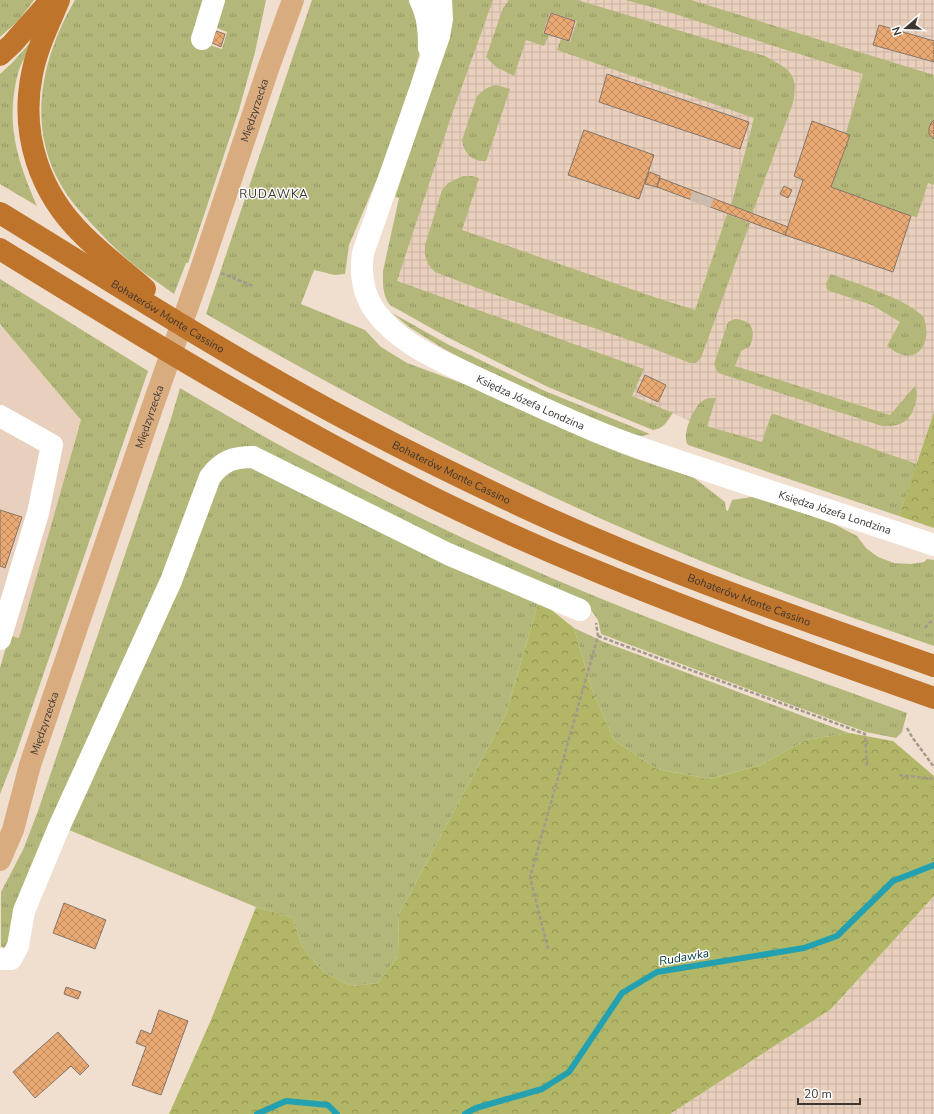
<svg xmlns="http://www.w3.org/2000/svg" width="934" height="1114" viewBox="0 0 934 1114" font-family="'Nunito Sans',sans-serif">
<defs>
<pattern id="industrial-grid" width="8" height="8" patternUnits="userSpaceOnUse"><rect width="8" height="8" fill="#e8d0bc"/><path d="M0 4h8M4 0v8" fill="none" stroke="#c8b3a2"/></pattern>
<pattern id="grass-tufts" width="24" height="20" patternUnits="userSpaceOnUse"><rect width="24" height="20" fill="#b3b87a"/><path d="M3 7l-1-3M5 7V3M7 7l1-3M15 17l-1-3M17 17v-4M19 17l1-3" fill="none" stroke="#939665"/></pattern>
<pattern id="forest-crowns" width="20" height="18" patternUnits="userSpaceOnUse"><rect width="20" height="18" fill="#b2b767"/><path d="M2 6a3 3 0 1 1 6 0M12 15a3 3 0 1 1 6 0" fill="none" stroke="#929655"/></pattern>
<pattern id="building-cross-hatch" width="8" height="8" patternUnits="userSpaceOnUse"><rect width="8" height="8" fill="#eaa972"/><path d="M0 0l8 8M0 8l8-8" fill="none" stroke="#bf8a5e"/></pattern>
</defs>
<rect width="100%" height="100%" fill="#f0decf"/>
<polygon fill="#e8d0bc" points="0,324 81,420 19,638 0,633"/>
<g fill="url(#industrial-grid)">
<polygon points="485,0 934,0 934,412 909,485 690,421 387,291"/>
<polygon points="934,896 934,1114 670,1114 831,1009"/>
</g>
<g fill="url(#grass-tufts)">
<polygon points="0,0 34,0 18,21 0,37"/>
<path d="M75,0H207L194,40L222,49L227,32L217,28L220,0H266L255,52L239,110L188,263H186L174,294C161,284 146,275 133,264C117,251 103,236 89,221C79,210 68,198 61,185C26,125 42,57 75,0Z"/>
<path d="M312,0H409L416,15L420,52L401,118L383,165L349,245L345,274L335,275L314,270L301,304L365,330L381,347L407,363L483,391L590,441L636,459L693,477L725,502L726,510L728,511L732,500L752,497L782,505L834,524L857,536L866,548L878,557L894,563L911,564L924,562L927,559L934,560V646C850,617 766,588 684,554C519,487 361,403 206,314Z"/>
<path d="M446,0H493L452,114L397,281L644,369L632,396L673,413C667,421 664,429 653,430L548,387L447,337L390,305C382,295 383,283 383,271L399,198L395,197L439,66Z"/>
<path d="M509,0H577L765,56C789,70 799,72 793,103L752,214L731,206L754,118L557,50L561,39L570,42L577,21L550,12L543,33L549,35L544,46L526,40L514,76L496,67L486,57L503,8Z"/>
<polygon points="625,0 691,0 934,75 934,185 928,183 917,217 911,216 831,187 850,135 846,133 863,74 780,48 659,9"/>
<path d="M29,44L31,45C27,54 21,63 18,73C5,123 17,160 37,206L0,184V74L11,64Z"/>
<path d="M496,85L510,89L486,161C472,162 464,153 462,140L477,96C483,90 487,87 496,85Z"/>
<path d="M463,176H472L479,178L462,230L657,298L695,310L727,214L750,223L701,358L696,363H690L644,345L493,294L435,272C427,264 424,257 425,245L442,190L448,183Z"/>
<path d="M831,274C857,284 902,297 923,316C934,342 917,371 887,346L900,322L872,305L827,290L826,283Z"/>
<polygon points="0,279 148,371 17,751 0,794 0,668 7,643 11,636 19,638 81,420 0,324"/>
<polygon points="392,313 449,345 545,391 650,434 642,436 631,434 586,416 469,362 444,349 409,327"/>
<path d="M735,319C753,320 756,331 750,346L741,351L735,366L890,415L915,386C918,393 917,397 915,404C911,422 899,427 882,426L718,373L714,364L728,322Z"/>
<path d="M180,388C312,467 450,536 592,595C696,638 802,675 907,713L902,732L896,738L866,732L767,696L601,634L598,620L591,610L526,584L225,455L11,944L4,948L1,946V892L23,850L38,811L171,419Z"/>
<path d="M716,398L707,426L762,442L771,415L774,414L917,464L899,516L688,445C681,436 693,409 701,402C705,398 711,398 716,398Z"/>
<polygon points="244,464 539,600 506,714 399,914 398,956 378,983 351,986 324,972 302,947 293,918 256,907 64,828 217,483 224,474"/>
<polygon points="574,628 604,642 849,733 806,740 760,765 710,779 657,769 614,740 591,687"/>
</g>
<g fill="url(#forest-crowns)">
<polygon points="934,412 934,528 899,516"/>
<polygon points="539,600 574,628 591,687 614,740 657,769 710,779 760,765 806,740 849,733 893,741 934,776 934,896 831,1009 670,1114 169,1114 211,1020 256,907 293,918 302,947 324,972 351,986 378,983 398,956 399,914 506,714"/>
</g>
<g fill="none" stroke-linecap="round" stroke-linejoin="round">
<g stroke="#23a1b1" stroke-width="6">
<polyline points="257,1114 286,1101 328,1105 337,1114"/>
<polyline points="465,1114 476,1108 542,1089 569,1072 622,993 657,972 804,948 837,936 893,881 934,865"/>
</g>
</g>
<g fill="url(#building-cross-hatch)" stroke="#867669">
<polygon points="551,13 575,21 569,41 544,33"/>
<polygon points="879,25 934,41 934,62 873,45"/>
<polygon points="216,31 225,34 221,47 212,43"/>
<polygon points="607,74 749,122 740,149 599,102"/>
<polygon points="934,120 934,139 929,134 929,128 931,123"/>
<polygon points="812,121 850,135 831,187 911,216 893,272 785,235 803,180 794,176"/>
<polygon points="584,130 654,155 639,199 568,175"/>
<polygon points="649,172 660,176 657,187 645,184"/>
<polygon points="660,178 788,227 785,235 657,187"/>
<polygon points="784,186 792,190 788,198 780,194"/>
<polygon points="645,375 666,385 658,402 637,392"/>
<polygon points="0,510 22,517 5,568 0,566"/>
<polygon points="64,903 106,920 95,949 53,933"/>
<polygon points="66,987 81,992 78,999 64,994"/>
<polygon points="159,1010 188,1021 161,1095 132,1085 146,1047 136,1043 141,1030 151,1034"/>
<polygon points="58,1032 89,1066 80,1075 71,1066 35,1098 13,1072"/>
</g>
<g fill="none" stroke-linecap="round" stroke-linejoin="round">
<polyline stroke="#ccbcaf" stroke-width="22" stroke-dasharray="22 11" stroke-linecap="butt" points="700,204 703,195"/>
<g stroke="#a5988d" stroke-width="2.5" stroke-dasharray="4 2" stroke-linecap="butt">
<polyline points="221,273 253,286"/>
<polyline points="925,628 929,623 934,620"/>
<polyline points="598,636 865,734 867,766"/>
<polyline points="907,728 912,737 934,767"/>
<polyline points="899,775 934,779"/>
<polyline points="548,949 530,877 598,636 596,623"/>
</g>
<g stroke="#fff" stroke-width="22">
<path d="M420,0C428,15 429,31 429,48"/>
<path id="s1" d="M441,0L442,19L439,36L363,253C360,274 363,294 375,311C401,347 449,364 488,383C527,401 567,420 608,436C651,453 695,466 739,481C804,502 869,523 934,545"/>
<polyline points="202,39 214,0"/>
<polyline points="0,416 52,445 38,513 0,639"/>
<path d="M0,959H11L18,946L24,911L59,827L171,581L210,477C222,461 233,457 253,457L448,554L580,610"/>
</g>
<path stroke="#d9ac80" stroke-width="22" id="s2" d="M0,860L13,830L30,765L152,408L201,269L268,69L293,0"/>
<g stroke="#bf742b" stroke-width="22">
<path d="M59,0C49,24 37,48 32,74C20,134 39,192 83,235C102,254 124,271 145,289"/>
<polyline points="0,55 12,44 51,0"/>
<path id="s3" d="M0,213C103,276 204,341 309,399C370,433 433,464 496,494C637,562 786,614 934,666"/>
<path d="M0,249C144,338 288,426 440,501C544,552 653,595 762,636C819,657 877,678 934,698"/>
</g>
</g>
<g text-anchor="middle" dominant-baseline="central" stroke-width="3" stroke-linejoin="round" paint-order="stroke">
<g font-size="11" fill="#3d3631" stroke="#fff">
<text stroke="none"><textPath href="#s2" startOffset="792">Międzyrzecka</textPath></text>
<text stroke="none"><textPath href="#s3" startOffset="197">Bohaterów Monte Cassino</textPath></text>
<text stroke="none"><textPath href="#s1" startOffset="509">Księdza Józefa Londzina</textPath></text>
<text stroke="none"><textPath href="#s2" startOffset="468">Międzyrzecka</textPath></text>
<text stroke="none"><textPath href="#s3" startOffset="521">Bohaterów Monte Cassino</textPath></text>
<text stroke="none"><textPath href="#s1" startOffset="833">Księdza Józefa Londzina</textPath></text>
<text stroke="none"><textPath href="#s3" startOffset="845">Bohaterów Monte Cassino</textPath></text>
<text stroke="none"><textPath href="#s2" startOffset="144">Międzyrzecka</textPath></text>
</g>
<g font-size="12" letter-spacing="1" fill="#3d3631" stroke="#fff">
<text x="274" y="194">RUDAWKA</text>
</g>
<g font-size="12" font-style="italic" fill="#00383f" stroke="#fff">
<text transform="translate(684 957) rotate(-10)">Rudawka</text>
</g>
</g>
<g transform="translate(906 28) rotate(251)" stroke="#ffffff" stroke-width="3" paint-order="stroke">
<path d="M0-3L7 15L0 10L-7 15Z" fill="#3d3631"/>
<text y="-6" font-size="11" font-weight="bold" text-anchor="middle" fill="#3d3631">N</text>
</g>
<path d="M798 1098v6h62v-6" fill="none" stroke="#3d3631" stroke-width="2"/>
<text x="804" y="1098" font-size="12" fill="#3d3631" stroke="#ffffff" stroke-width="3" paint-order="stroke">20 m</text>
</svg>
